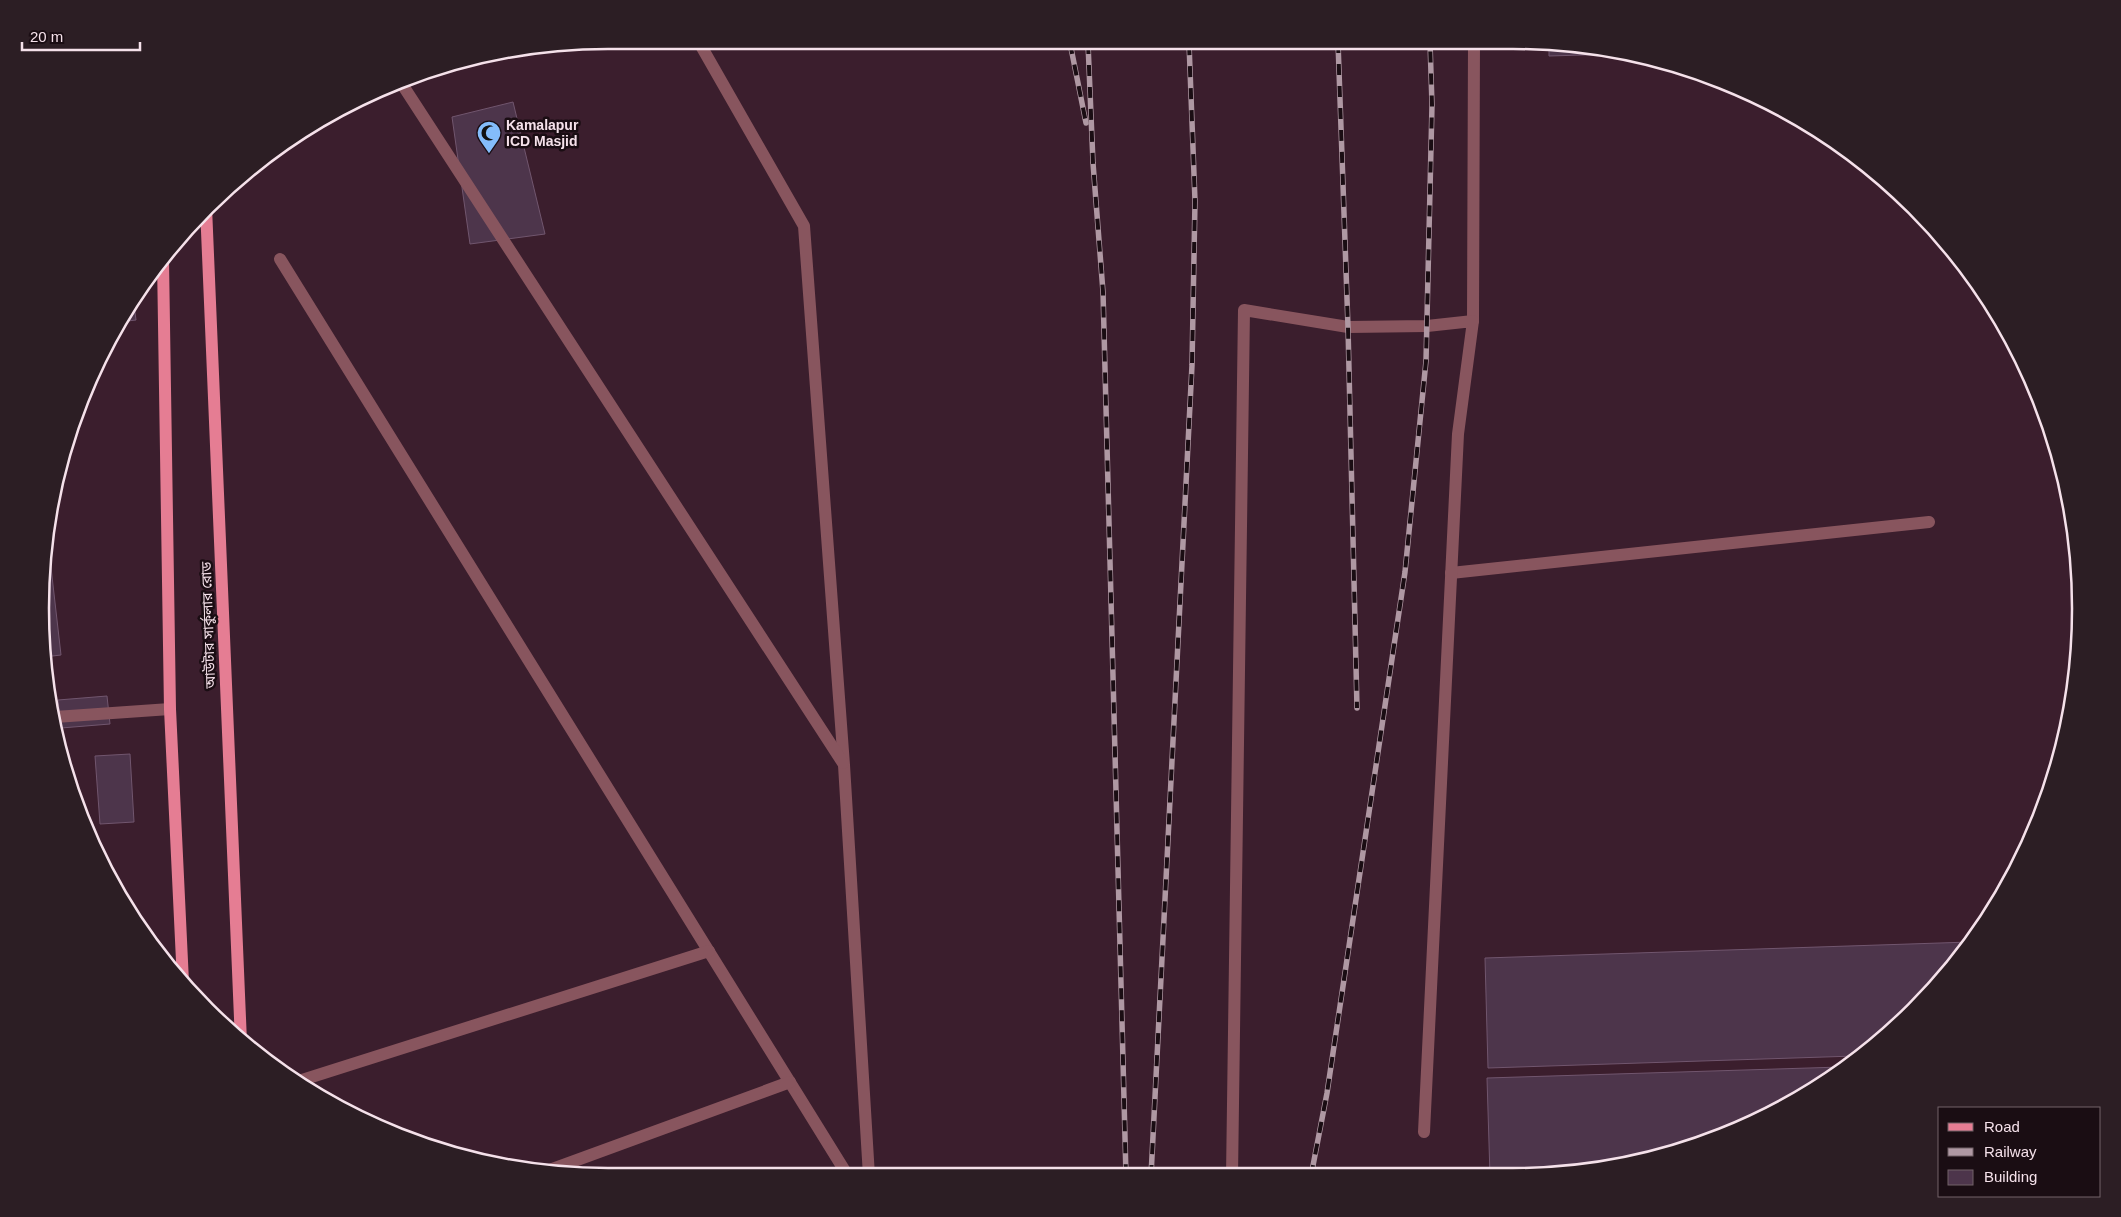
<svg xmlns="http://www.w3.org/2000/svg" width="2121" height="1217" viewBox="0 0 2121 1217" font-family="Arial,'Noto Sans Bengali',sans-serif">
<rect width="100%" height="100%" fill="#3b1e2d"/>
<g fill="#4d354b" stroke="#71566e">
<polygon points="1549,41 1550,41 1616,54 1549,56"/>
<polygon points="513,102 545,234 470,244 452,117"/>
<polygon points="133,297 136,320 119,322"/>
<polygon points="44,550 49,550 61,655 44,657 41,645"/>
<polygon points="107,696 110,724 61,728 58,700"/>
<polygon points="130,754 134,822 100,824 95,756"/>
<polygon points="109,860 111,882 102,861"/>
<polygon points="1970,942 1914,1011 1855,1056 1488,1068 1485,958"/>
<polygon points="1841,1067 1797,1101 1695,1147 1550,1176 1490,1176 1487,1078"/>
</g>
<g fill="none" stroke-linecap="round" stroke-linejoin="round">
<g stroke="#88555e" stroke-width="12">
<polyline points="700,44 804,226 844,765 869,1176"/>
<polyline points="400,81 843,763"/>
<polyline points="280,259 848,1176"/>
<polyline points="1473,321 1474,42"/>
<polyline points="1451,573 1929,522"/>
<polyline points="302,1080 709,951"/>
<polyline points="547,1171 790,1082"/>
<polyline points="1232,1176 1244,310 1348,327 1427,326 1473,321 1458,434 1424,1132"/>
</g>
<polyline stroke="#88555e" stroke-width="12" points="55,717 170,709"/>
<g stroke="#e57d93" stroke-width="12">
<polyline points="206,207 241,1042"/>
<polyline points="163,260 170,709 183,982"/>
</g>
<defs>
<g id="rail">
<polyline points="1338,42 1348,327 1357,708"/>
<polyline points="1070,43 1086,123"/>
<polyline points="1088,43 1093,163 1103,292 1126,1176"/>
<polyline points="1151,1176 1192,365 1195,201 1189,43"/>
<polyline points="1311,1176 1327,1093 1405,572 1426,361 1432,105 1430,42"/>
</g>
</defs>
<use href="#rail" stroke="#af98a3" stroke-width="5.5"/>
<use href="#rail" stroke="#1a0d13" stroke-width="4" stroke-dasharray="11" stroke-linecap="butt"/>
</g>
<defs>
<symbol id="mosque-pin" viewBox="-11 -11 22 30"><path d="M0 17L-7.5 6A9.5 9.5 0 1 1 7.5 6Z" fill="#84bcfb" stroke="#1a0d13"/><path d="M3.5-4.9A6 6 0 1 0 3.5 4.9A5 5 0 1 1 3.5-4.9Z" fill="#111"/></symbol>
</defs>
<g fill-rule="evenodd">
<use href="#mosque-pin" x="475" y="119" width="28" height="38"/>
</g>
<g text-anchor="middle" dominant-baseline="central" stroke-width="5" stroke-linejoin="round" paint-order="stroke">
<g font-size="14" font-weight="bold" fill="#f5e1ea" stroke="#1a0d13" text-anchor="start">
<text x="506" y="125">Kamalapur<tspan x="506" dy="16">ICD Masjid</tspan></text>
</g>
<g font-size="14" fill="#f5e1ea" stroke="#1a0d13">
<text transform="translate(208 625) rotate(-92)">আউটার সার্কুলার রোড</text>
</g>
</g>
<path d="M0 0H2121V1217H0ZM608 49H1513A559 559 0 0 1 2072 608V609A559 559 0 0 1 1513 1168H608A559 559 0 0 1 49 609V608A559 559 0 0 1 608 49Z" fill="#2c1e24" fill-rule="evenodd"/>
<path fill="none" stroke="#f5e1ea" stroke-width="2.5" d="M608 49H1513A559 559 0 0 1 2072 608V609A559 559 0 0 1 1513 1168H608A559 559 0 0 1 49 609V608A559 559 0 0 1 608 49Z"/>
<rect x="1938" y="1107" width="162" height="90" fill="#1a0d13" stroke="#726269"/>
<rect x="1948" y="1123" width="25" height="8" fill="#e57d93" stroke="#726269"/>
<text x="1984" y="1132" font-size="15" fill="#f5e1ea">Road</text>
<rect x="1948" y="1148" width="25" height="8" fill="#af98a3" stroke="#726269"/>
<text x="1984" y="1157" font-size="15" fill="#f5e1ea">Railway</text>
<rect x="1948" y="1170" width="25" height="15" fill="#4d354b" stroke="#726269"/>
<text x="1984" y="1182" font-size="15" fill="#f5e1ea">Building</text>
<path d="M22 42v8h118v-8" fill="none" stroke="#f5e1ea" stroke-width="2.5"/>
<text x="30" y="42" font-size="15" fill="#f5e1ea" stroke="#1a0d13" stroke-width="4" paint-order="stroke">20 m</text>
</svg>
